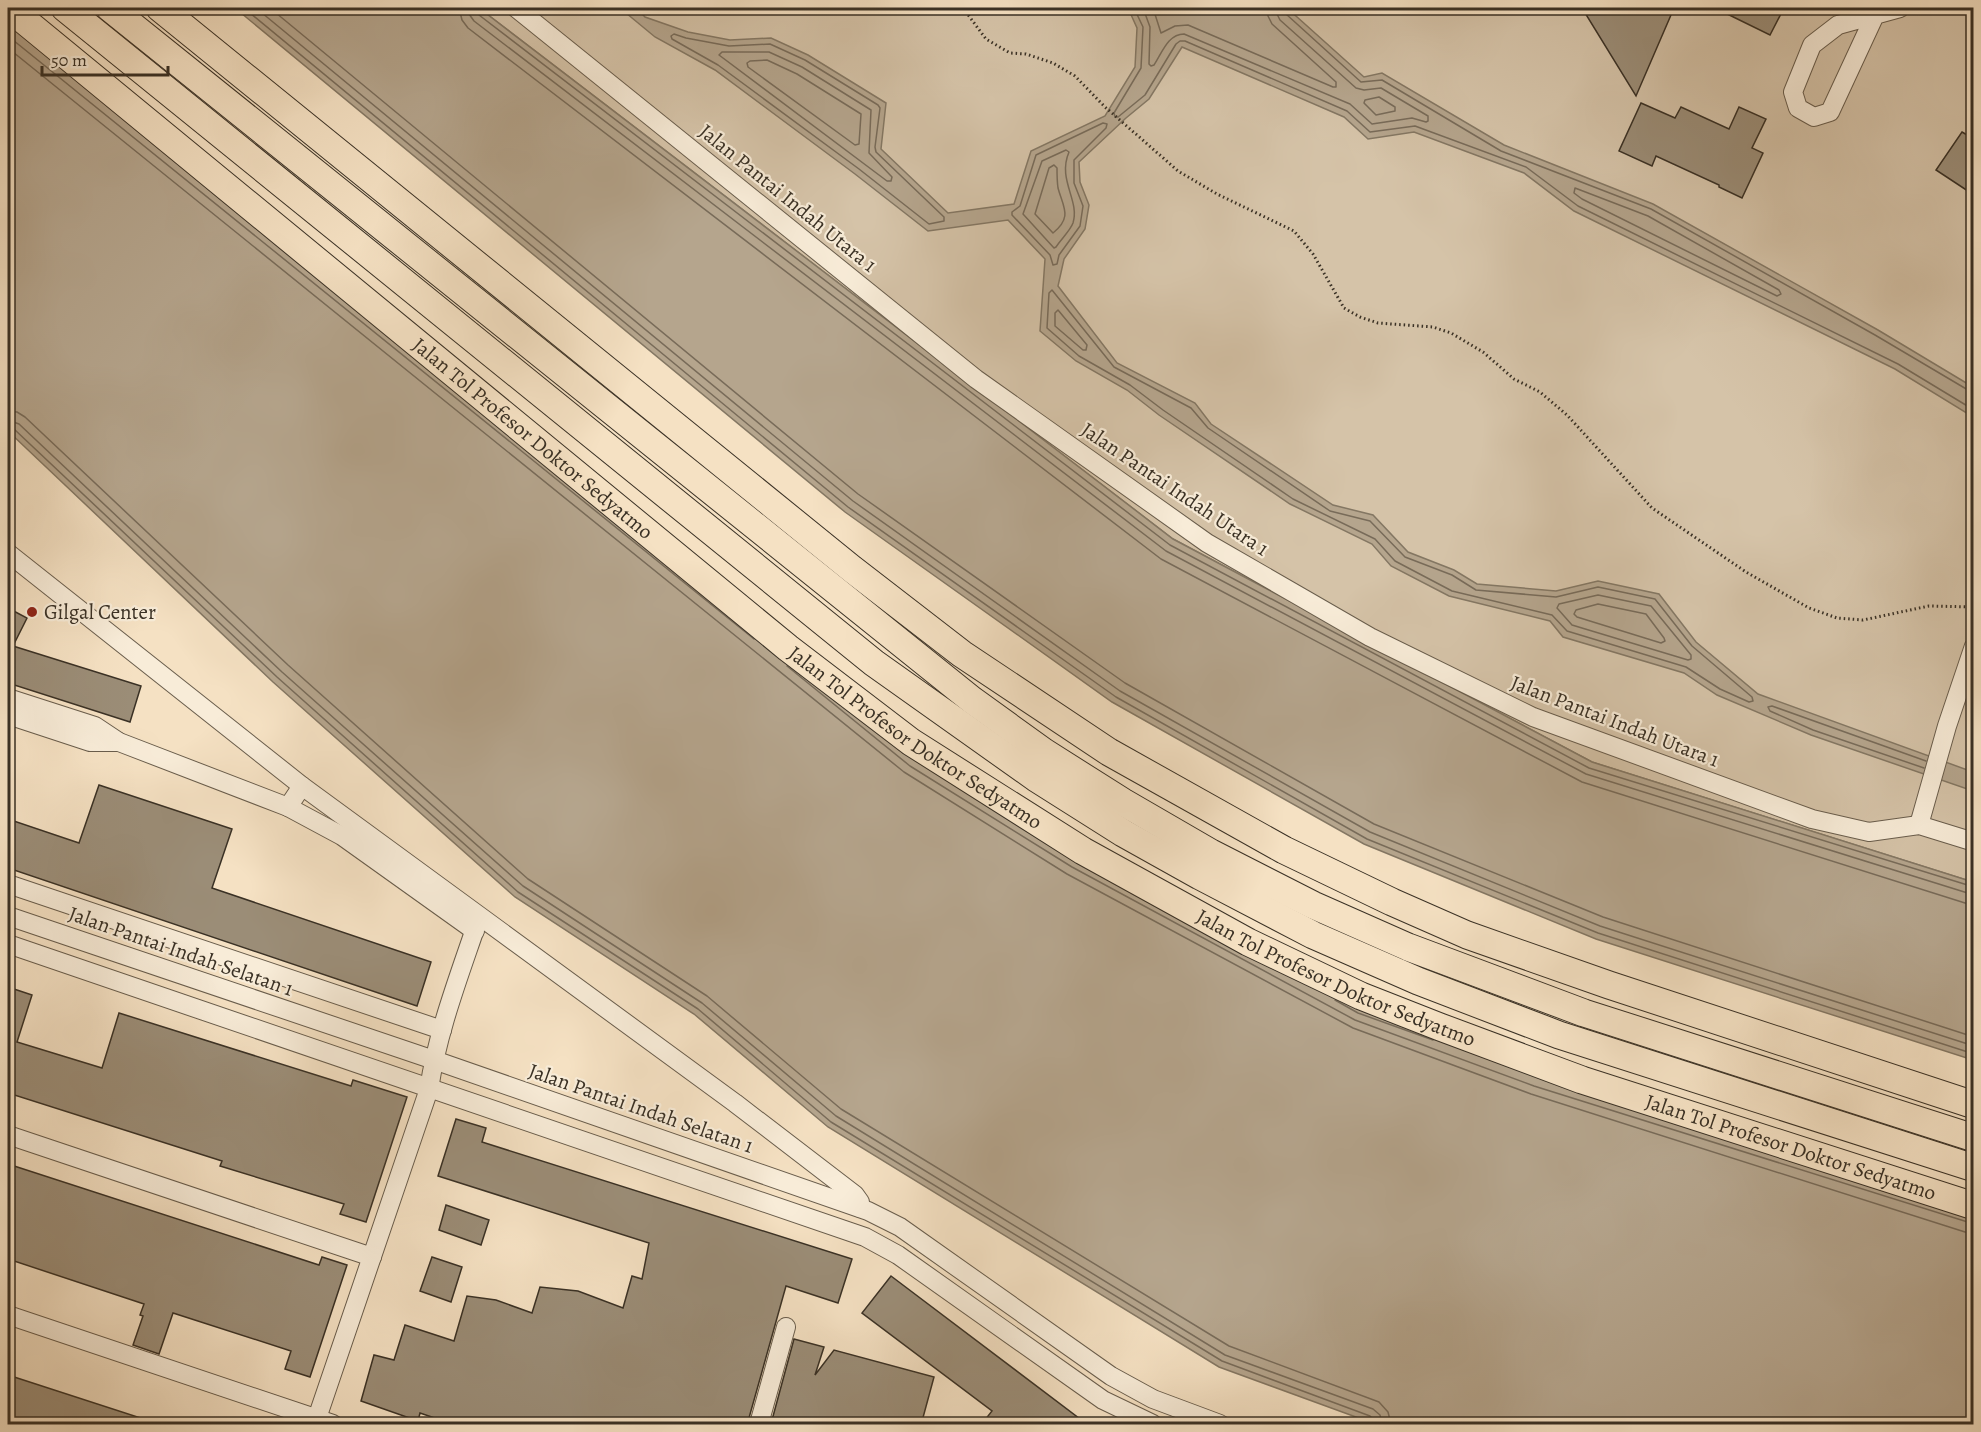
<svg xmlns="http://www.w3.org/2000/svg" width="1981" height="1432" viewBox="0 0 1981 1432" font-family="Alegreya,serif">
<rect width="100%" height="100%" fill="#f5e1c3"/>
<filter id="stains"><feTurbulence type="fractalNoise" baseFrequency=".00333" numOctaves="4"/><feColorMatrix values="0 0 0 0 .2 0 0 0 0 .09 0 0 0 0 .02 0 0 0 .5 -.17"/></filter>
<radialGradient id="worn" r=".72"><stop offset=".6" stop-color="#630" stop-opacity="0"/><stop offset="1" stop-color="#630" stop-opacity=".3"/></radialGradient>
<polygon fill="#d5c3a8" stroke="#887a66" stroke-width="1.5" points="479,8 1973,8 1973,882 1592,762 1173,539"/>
<g fill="#b5a58d" stroke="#847763" stroke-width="1.5">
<polygon points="235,8 479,8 1173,539 1592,762 1973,882 1973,1060 1596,939 1364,844 1112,702 845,512"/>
<polygon points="620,8 637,8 645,17 688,32 730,40 771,38 808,55 886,103 881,149 948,213 1014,204 1031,151 1105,116 1135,67 1137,28 1128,8 1287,8 1364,77 1382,73 1504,145 1653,204 1878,330 1973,387 1973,417 1895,369 1574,211 1524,173 1414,132 1368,139 1344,117 1182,47 1149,99 1126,118 1079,162 1080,182 1089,205 1085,229 1064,259 1058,286 1117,363 1195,403 1211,424 1333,505 1373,515 1408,552 1454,570 1477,584 1556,591 1598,581 1659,594 1696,642 1758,694 1973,772 1973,791 1811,735 1717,695 1684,673 1563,637 1550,621 1449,596 1391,566 1372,544 1290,504 1159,415 1127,390 1076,361 1040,331 1045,259 1008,220 928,231 855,174 715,70 655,37"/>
<polygon points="8,19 918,755 1361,1007 1973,1211 1973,1424 1375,1424 1219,1367 828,1127 694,1014 515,897 273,682 8,431"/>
</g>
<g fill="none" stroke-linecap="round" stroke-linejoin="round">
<g stroke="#786b59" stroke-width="1.5">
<polyline points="244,8 848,507 1116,697 1367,839 1598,933 1974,1054"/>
<polyline points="256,8 853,501 1120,691 1370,832 1600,926 1974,1046"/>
<polyline points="270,8 858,494 1125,683 1374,824 1603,917 1974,1037"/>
<polyline points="459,8 462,20 468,28 1161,559 1582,782 1965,903 1974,904"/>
<polyline points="468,8 469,14 474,21 1166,551 1586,774 1974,895"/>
<polyline points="476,8 479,15 1170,545 1589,768 1974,887"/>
<polyline points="1134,8 1143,27 1141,68 1114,113 1115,117 1118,117 1145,95 1176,44 1180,41 1185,41 1347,111 1370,132 1415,126 1526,167 1578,206 1898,364 1974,410"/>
<path d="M1143,8L1150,27L1149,64L1151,66L1154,65C1162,53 1168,34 1184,34L1350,104L1372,124L1412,118L1426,122L1428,121V116L1381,88L1364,90L1356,88L1280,20L1277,14L1276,8"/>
<polyline points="1153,8 1161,33 1175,26 1188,25 1333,87 1336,87 1336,82 1272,24 1268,16 1267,8"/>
<polyline points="1283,8 1286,14 1361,82 1382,80 1501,151 1651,209 1875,335 1968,390 1974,391"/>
<polygon points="674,34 686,38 729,46 770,44 805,60 878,105 880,108 875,147 876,152 944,217 944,221 929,224 859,169 718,65 672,39 671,36"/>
<polyline points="8,36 754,639"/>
<polyline points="8,48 904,772 1067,874 1353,1028 1531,1094 1965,1232 1974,1233"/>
<polygon points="769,52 802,67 871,110 869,153 892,177 891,181 887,181 719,55 722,52"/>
<polygon points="750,61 767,60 797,74 861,114 859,144 855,145 748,67 747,63"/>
<polygon points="1379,97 1395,107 1395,111 1376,115 1364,103 1365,100"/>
<polygon points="1103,123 1107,124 1106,128 1074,160 1074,183 1083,206 1080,226 1059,255 1057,264 1053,265 1050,255 1012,215 1012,212 1020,206 1036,155"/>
<path d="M1066,150L1069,152C1057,180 1080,200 1073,223C1070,231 1061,239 1056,247L1054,248L1023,214L1042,161Z"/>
<path d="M1054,165L1057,168C1057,174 1057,181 1058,188C1063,207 1073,217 1053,233L1035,214L1049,168Z"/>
<polygon points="1575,188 1648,216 1779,290 1781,294 1777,296 1582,199 1574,193"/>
<polygon points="1052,290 1114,367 1191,408 1208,428 1330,511 1370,521 1405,557 1452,575 1476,590 1556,597 1598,587 1655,599 1692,646 1752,697 1753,701 1749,702 1720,689 1686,667 1567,631 1552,615 1452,591 1395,561 1375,539 1293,499 1163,410 1130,385 1079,356 1047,328 1049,293"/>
<polygon points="1058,310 1087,345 1086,350 1083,350 1055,326 1055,313"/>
<polyline points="8,411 17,412 25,417 288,665 528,879 707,996 841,1109 1229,1346 1379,1402 1388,1412 1391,1424"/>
<polyline points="8,420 19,424 282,672 523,886 702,1003 836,1116 1225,1355 1373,1409 1380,1415 1382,1424"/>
<polyline points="8,427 14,429 277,677 518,892 698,1009 831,1122 1222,1361 1370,1416 1374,1420 1374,1424"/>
<polygon points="1598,595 1651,606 1691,655 1691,659 1688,660 1572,625 1557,608 1559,604"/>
<polygon points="1598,604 1646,614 1664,638 1665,641 1661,643 1577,617 1574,614 1576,610"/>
<polyline points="787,666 910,766 1072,867 1355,1020 1534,1086 1974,1224"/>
<polyline points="1924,768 1813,730 1770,711 1768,707 1772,706 1926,761"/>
<polyline points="1335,1000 1358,1013 1433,1040"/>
</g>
</g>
<g fill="#9b8d77" stroke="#3a3125" stroke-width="1.5">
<polygon points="1582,8 1674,8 1636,96"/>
<polygon points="1715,8 1784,8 1770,35"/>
<polygon points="1641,103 1675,118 1681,107 1729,129 1739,107 1766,119 1752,148 1763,153 1742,198 1719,187 1719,185 1656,156 1652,166 1619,151"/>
<polygon points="1962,132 1974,139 1974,195 1936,170"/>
<polygon points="8,608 27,618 13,646 141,686 130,722 8,683"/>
<polygon points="99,785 232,829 212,888 431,962 417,1006 8,868 8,819 79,843"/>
<polygon points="8,987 32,995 17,1042 102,1068 119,1013 351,1086 353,1080 407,1097 366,1222 340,1214 344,1204 220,1166 222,1161 8,1093"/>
<polygon points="456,1119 486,1128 482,1142 852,1259 838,1303 786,1286 747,1425 455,1425 420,1413 418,1421 361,1401 374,1355 394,1360 405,1325 454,1341 467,1296 496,1300 532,1313 540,1287 578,1291 623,1308 632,1276 642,1279 649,1243 438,1176"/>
<polygon points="8,1164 319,1265 322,1257 347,1265 310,1377 285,1369 291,1351 173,1313 159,1354 133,1345 143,1316 140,1315 144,1304 8,1259"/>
<polygon points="446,1205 489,1220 481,1245 439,1230"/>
<polygon points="432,1257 462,1267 451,1302 420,1291"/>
<polygon points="891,1276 1088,1425 981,1425 992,1411 862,1313"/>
<polygon points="794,1339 824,1347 815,1375 834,1350 934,1377 921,1425 788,1425 772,1420"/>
<polygon points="8,1375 153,1422 153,1425 8,1425"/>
</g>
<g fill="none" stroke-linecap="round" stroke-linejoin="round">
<defs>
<g id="minor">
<polyline points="516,8 976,379 1207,543 1370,637 1533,717 1812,819 1869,832 1919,825 1974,842"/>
<polyline points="1875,15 1830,112 1814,117 1798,108 1793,92 1812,45 1838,25 1900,8"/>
<polyline points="8,553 302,786 735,1103 855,1195 860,1202 860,1208"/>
<polyline points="8,698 95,726 119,742 288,807 302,786"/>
<polyline points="8,715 90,742 119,742"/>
<polyline points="288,807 342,836 475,931"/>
<polyline points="1919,825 1947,726 1974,646"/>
<polyline points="8,884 442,1030"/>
<polyline points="8,916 434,1060 868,1211 900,1227 1111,1376 1153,1399 1220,1424"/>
<polyline points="8,944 865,1237 898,1255 1103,1400 1153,1424"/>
<polyline points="8,1135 372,1257"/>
<polyline points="8,1315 333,1424"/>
<path d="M315,1424L429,1089C438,1029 460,974 479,917"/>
<polyline points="759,1424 786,1327"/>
</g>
<g id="highway">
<path id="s1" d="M9,8L788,648L911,742L1083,851L1248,942L1361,996L1440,1027L1582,1080L1974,1206"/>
<polyline points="65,8 874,663 1036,778 1123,833 1200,876 1313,935 1418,981 1559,1035 1974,1168"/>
<polyline points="110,8 972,700 1044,752 1123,802 1211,853 1313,905 1408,947 1584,1013 1974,1138"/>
<polyline points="160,8 852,569 962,654 1109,752 1284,850 1392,902 1467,935 1609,985 1974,1105"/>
</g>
</defs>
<use href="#minor" stroke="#695d4c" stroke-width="20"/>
<use href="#highway" stroke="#3a3125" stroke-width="29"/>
<polyline stroke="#3a3125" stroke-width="3" stroke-dasharray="1.5 3" stroke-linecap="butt" points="963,8 986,39 1010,53 1026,54 1053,63 1075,76 1105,107 1178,171 1217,194 1294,231 1313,254 1344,308 1360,317 1378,323 1433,327 1451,333 1483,352 1514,379 1540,392 1567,415 1652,508 1746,572 1809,608 1837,618 1863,620 1929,606 1974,607"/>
<use href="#minor" stroke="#f8ecd8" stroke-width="18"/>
<use href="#highway" stroke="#f5e1c3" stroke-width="27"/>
</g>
<circle fill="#8f2418" stroke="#f8ecd8" stroke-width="2" cx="32" cy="612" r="6"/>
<g text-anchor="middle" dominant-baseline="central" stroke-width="4.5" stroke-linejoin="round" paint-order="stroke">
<g font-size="21" fill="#3a3125" stroke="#f8ecd8">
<text transform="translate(788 198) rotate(39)">Jalan Pantai Indah Utara 1</text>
<text stroke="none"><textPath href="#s1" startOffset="678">Jalan Tol Profesor Doktor Sedyatmo</textPath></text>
<text transform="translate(1175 489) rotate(34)">Jalan Pantai Indah Utara 1</text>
<text transform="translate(1615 721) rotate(21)">Jalan Pantai Indah Utara 1</text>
<text stroke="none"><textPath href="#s1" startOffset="1164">Jalan Tol Profesor Doktor Sedyatmo</textPath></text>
<text transform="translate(181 951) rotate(19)">Jalan Pantai Indah Selatan 1</text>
<text stroke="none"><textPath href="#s1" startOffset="1650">Jalan Tol Profesor Doktor Sedyatmo</textPath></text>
<text transform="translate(641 1108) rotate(19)">Jalan Pantai Indah Selatan 1</text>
<text stroke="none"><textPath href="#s1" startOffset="2136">Jalan Tol Profesor Doktor Sedyatmo</textPath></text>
</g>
<g font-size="21" fill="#3a3125" stroke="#f8ecd8" text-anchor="start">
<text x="44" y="612">Gilgal Center</text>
</g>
</g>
<rect width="1981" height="1432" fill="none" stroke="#f5e1c3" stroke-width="30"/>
<rect x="9" y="9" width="1963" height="1414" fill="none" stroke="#3a3125" stroke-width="3"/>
<rect x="15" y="15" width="1951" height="1402" fill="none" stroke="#3a3125" stroke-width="1.5"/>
<path d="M42 66v9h126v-9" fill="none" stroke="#3a3125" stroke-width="3"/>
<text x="51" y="66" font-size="18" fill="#3a3125" stroke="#f8ecd8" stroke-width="4.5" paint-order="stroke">50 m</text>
<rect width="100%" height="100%" filter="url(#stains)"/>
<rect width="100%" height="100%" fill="url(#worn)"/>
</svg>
